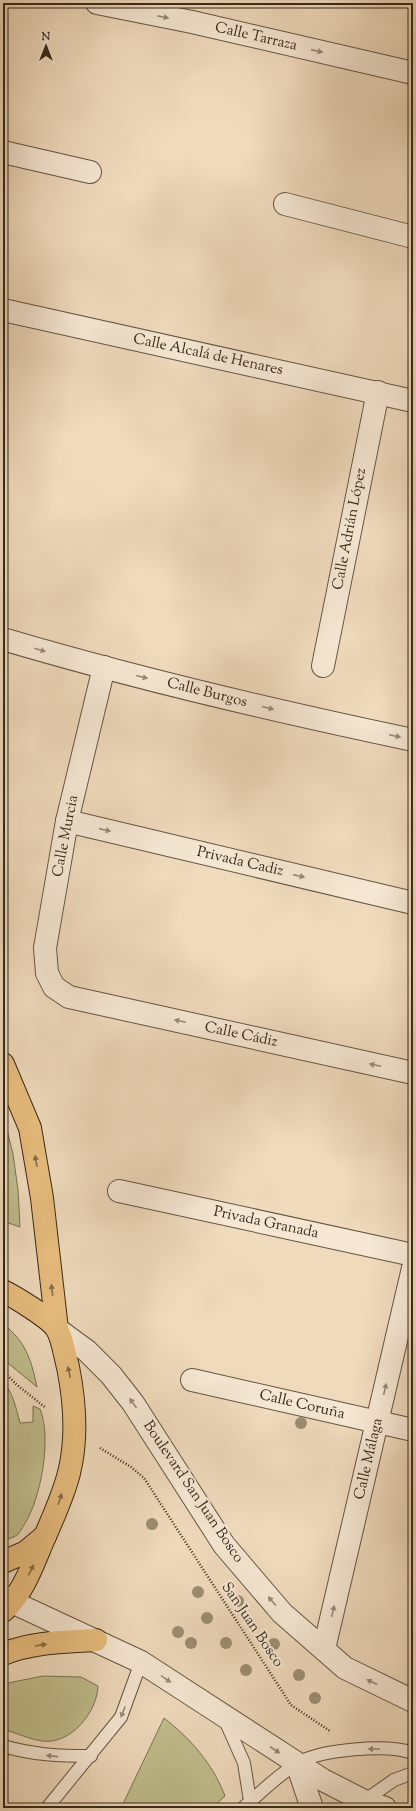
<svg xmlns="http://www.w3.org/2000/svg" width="416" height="1811" viewBox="0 0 416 1811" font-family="'Sorts Mill Goudy',serif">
<rect width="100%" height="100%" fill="#efdabc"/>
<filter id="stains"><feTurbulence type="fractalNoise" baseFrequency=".005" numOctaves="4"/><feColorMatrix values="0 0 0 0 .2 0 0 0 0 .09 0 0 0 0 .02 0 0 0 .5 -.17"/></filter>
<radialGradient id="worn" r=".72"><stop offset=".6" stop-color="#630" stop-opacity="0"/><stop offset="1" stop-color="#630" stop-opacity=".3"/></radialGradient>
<g fill="#c0bd8c" stroke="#7b7352">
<polygon points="3,1114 13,1154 18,1190 20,1227 3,1221"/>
<path d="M3,1324C26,1342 31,1359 37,1387L3,1359Z"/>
<path d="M3,1381C13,1393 16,1408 20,1423L33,1422V1406L40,1409C52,1438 41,1499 24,1525C22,1528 20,1533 17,1535C13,1538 7,1539 3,1541Z"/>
<path d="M43,1676L81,1677L98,1686C97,1712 71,1745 42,1741C29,1739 16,1733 3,1729V1684Z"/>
<path d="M164,1718C190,1738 213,1764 225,1796L212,1808H121Z"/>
</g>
<polygon fill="#d39675" stroke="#946952" points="3,1751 9,1752 3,1776"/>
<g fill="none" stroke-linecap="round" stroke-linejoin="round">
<defs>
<g id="service">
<polyline points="224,1718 244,1763 251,1807"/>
<path d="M3,1746C34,1755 59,1756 91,1756"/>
<polyline points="364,1801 394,1780 413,1773"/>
<polyline points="47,1808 121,1717 141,1662"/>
<path d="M243,1808C259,1794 280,1773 298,1763C322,1749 387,1744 413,1753"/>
</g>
<g id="minor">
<polyline points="97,3 192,22 413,73"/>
<polyline points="3,152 90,172"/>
<polyline points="285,204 413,237"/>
<polyline points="3,310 413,401"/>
<path d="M3,639C138,679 275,711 413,740"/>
<polyline points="323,666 378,392"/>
<polyline points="104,667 67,821 45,948 47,973 54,987 69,997 413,1073"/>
<polyline points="67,821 413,903"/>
<polyline points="119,1191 413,1255"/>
<polyline points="192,1380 413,1430"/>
<polyline points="324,1649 413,1268"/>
</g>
<g id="tertiary">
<polyline points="57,1329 87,1351 111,1375 133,1403 224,1545 282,1613 345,1668 413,1701"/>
<polyline points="3,1596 12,1602 141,1662 323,1780 364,1801 385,1808"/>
<polyline points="297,1764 312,1808"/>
</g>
<g id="primary">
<polyline points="3,1064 30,1128 42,1198 57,1329"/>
<path d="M3,1291C15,1297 50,1318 57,1329C63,1340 65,1356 68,1367C75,1402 78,1437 69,1473C63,1497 52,1520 42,1543C32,1567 23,1593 3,1611"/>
<polyline points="3,1562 26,1552 45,1536"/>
<path d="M3,1654C32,1642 64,1642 96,1640"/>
</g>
</defs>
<use href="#service" stroke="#645541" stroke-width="14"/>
<use href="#minor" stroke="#645541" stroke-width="24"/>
<use href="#tertiary" stroke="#645541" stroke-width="24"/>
<use href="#primary" stroke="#362918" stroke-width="24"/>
<g stroke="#362918" stroke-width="2.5" stroke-dasharray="1 2" stroke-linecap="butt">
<polyline points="3,1371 17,1385 46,1408"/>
<polyline points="100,1448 131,1467 144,1478 291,1705 330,1731"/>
</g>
<use href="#service" stroke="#f5e7d3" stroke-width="12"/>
<use href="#minor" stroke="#f5e7d3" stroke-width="22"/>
<use href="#tertiary" stroke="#f5e7d3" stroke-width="22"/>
<use href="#primary" stroke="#e8bd7e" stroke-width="22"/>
</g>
<g fill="#9c8d72">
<circle cx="301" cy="1423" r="6"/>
<circle cx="152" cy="1524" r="6"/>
<circle cx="198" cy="1592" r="6"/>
<circle cx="238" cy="1601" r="6"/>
<circle cx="207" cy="1618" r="6"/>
<circle cx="178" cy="1632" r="6"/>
<circle cx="191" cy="1643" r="6"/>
<circle cx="226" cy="1643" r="6"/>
<circle cx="274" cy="1644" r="6"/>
<circle cx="246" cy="1670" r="6"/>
<circle cx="299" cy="1675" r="6"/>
<circle cx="315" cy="1698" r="6"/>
</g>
<defs><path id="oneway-solid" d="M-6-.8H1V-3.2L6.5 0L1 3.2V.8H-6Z"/></defs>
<g fill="#968876">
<use href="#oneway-solid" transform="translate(163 17) rotate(12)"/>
<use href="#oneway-solid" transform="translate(317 51) rotate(13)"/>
<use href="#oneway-solid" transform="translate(40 650) rotate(16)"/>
<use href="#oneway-solid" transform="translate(142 677) rotate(14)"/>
<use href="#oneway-solid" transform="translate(268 708) rotate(14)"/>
<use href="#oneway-solid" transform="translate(395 736) rotate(12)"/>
<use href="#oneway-solid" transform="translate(105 830) rotate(13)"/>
<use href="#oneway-solid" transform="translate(299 876) rotate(13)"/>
<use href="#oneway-solid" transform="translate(180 1021) rotate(-168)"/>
<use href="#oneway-solid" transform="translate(375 1065) rotate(-168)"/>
<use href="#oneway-solid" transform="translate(385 1389) rotate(-77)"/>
<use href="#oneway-solid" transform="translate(133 1403) rotate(-125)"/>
<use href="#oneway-solid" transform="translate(272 1601) rotate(-130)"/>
<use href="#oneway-solid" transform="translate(333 1611) rotate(-77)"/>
<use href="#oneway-solid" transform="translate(166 1679) rotate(34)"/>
<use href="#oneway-solid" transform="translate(372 1682) rotate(-154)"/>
<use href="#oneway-solid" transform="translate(123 1712) rotate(111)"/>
<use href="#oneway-solid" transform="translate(374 1749) rotate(180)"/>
<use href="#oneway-solid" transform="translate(275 1750) rotate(33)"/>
<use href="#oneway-solid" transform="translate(52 1756) rotate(-174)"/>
</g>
<g fill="#866c46">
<use href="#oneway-solid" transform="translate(36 1161) rotate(-100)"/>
<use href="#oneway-solid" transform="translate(52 1290) rotate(-97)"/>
<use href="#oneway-solid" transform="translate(69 1372) rotate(-102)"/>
<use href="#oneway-solid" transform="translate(60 1499) rotate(-72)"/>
<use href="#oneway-solid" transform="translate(31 1570) rotate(-64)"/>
<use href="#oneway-solid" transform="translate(41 1645) rotate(-9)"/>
</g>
<g text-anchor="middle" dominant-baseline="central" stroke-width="4" stroke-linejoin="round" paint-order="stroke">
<g font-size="15" fill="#362918" stroke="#f5e7d3">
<text transform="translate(256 37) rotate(13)">Calle Tarraza</text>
<text transform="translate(208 355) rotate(12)">Calle Alcalá de Henares</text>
<text transform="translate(350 529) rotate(-79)">Calle Adrián López</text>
<text transform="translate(207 693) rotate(14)">Calle Burgos</text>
<text transform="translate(66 836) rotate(-79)">Calle Murcia</text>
<text transform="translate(240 862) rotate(13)">Privada Cadiz</text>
<text transform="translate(241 1035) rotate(12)">Calle Cádiz</text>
<text transform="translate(266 1223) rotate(12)">Privada Granada</text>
<text transform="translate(302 1405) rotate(13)">Calle Coruña</text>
<text transform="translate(369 1459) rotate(-77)">Calle Málaga</text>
<text transform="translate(193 1492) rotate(56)">Boulevard San Juan Bosco</text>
<text transform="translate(252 1625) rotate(56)">San Juan Bosco</text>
</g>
</g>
<rect width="416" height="1811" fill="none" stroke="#efdabc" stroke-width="16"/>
<rect x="4" y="4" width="408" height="1803" fill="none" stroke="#362918" stroke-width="2"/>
<rect x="8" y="8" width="400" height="1795" fill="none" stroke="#362918"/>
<g transform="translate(46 46)" stroke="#f5e7d3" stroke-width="3" paint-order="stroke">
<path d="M0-3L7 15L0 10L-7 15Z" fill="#362918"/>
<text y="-6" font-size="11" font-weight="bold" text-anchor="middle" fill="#362918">N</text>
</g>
<rect width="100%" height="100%" filter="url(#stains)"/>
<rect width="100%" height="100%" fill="url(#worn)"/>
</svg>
